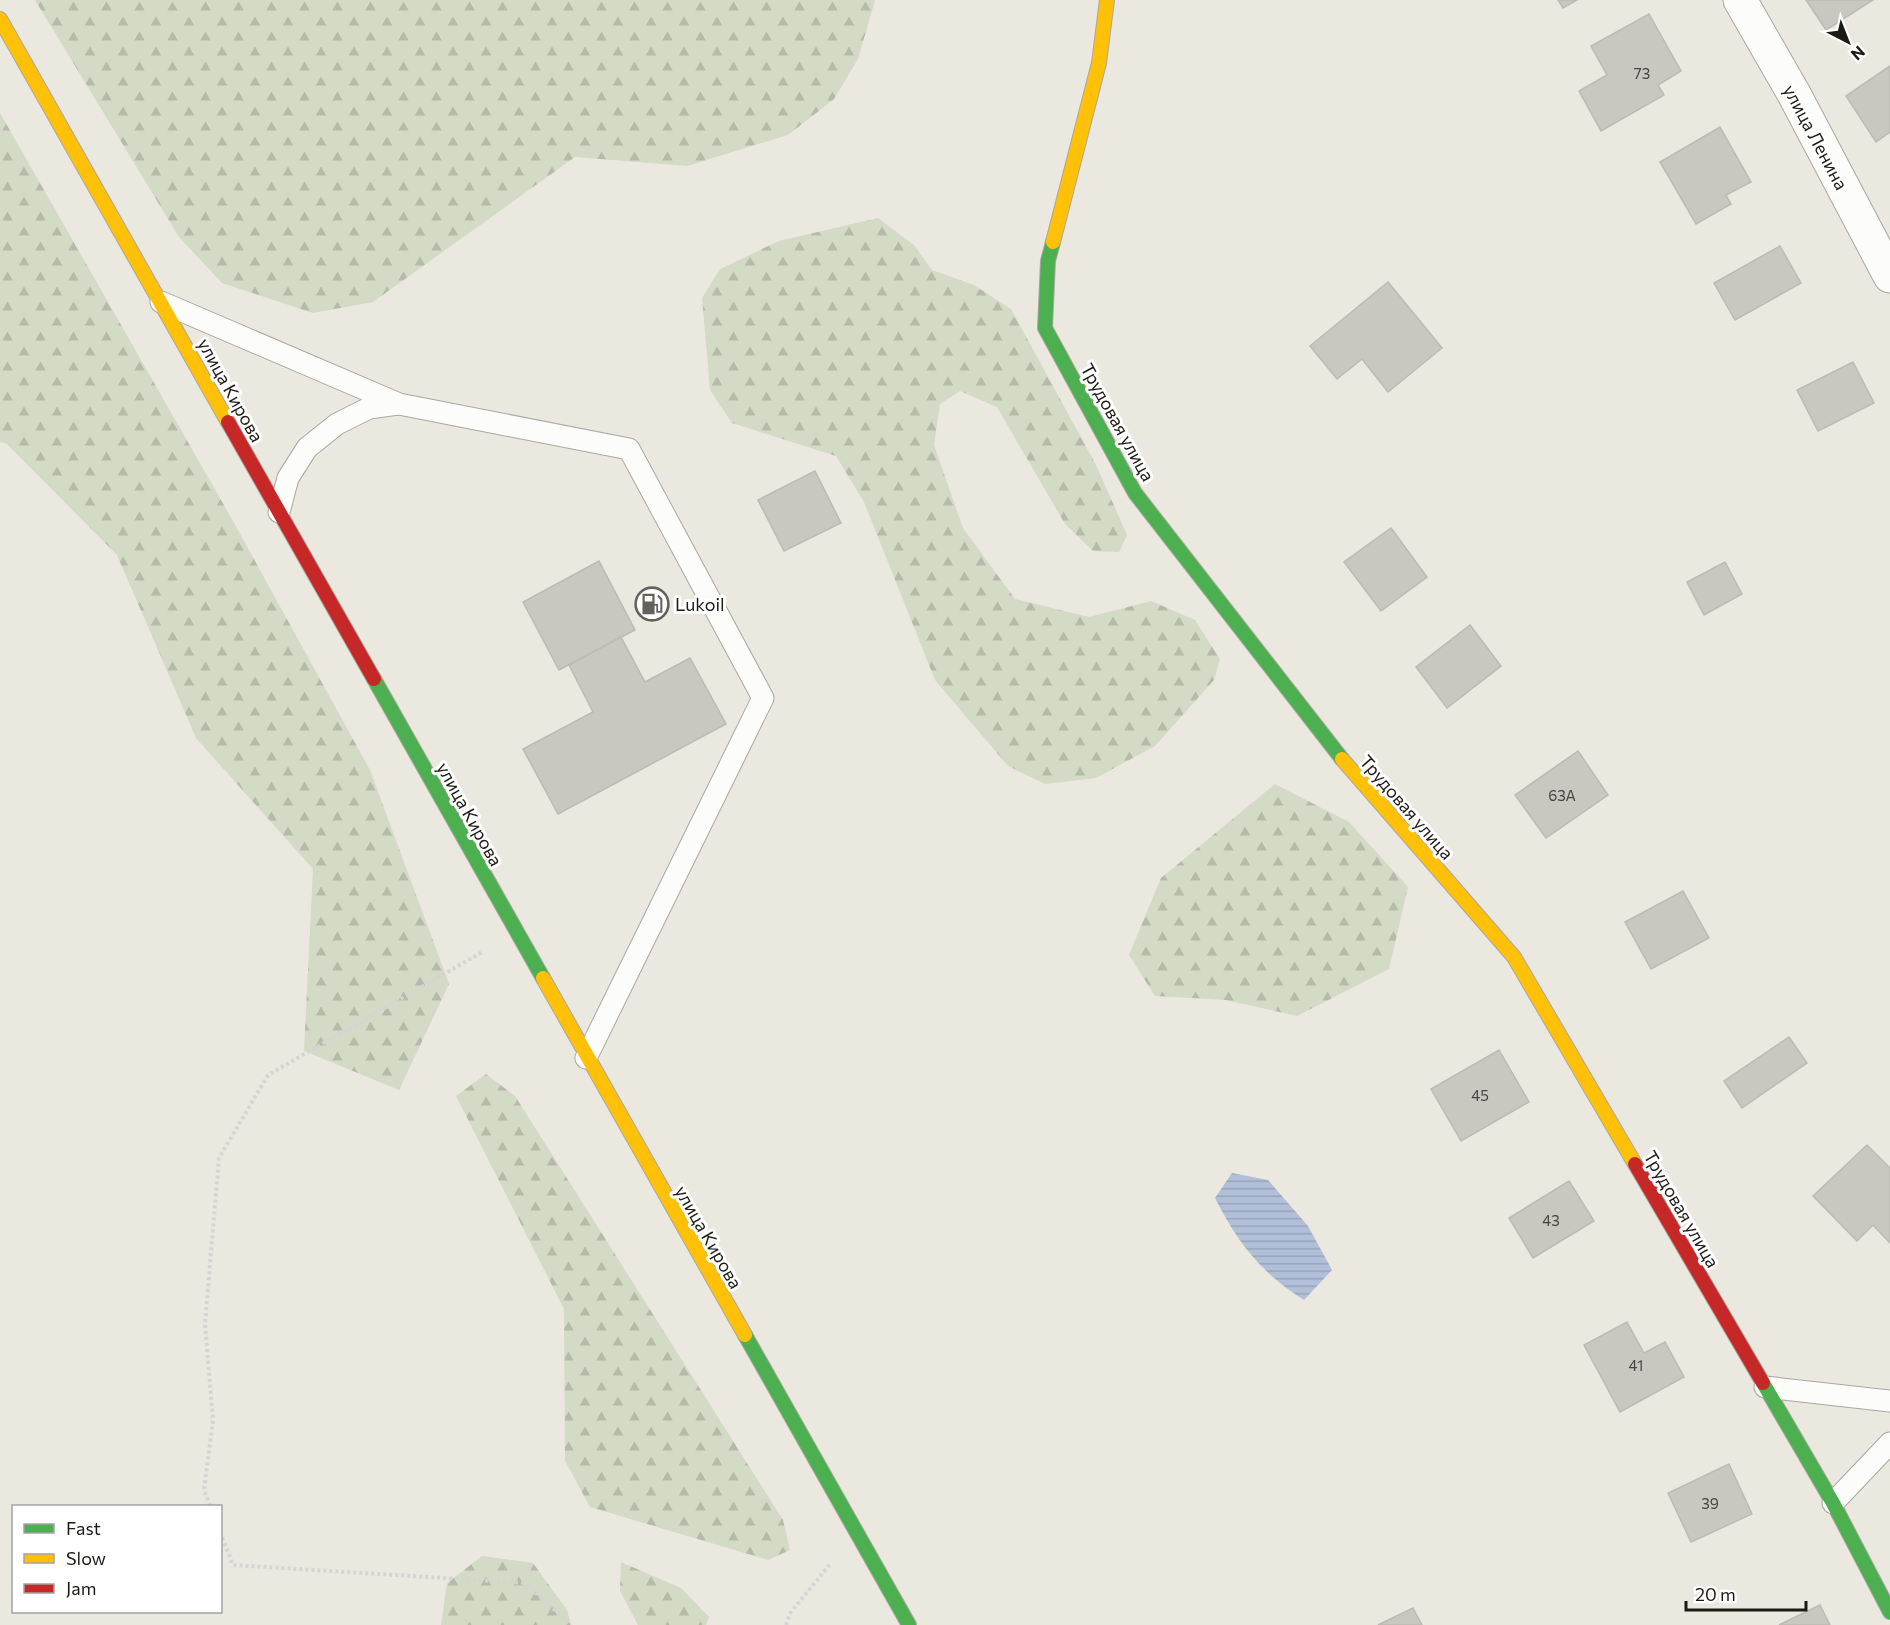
<svg xmlns="http://www.w3.org/2000/svg" width="1890" height="1625" viewBox="0 0 1890 1625" font-family="Commissioner,sans-serif">
<defs>
<pattern id="forest-firs" width="22" height="20" patternUnits="userSpaceOnUse" patternTransform="scale(1.5)"><rect width="22" height="20" fill="#d3dac6"/><path d="M5 1l3.5 6h-7zM16 11l3.5 6h-7z" fill="#b5baa9"/></pattern>
<pattern id="water-rules" width="6" height="5" patternUnits="userSpaceOnUse" patternTransform="scale(1.5)"><rect width="6" height="5" fill="#b2bfd9"/><path d="M0 2.5h6" fill="none" stroke="#98a4b9"/></pattern>
</defs>
<rect width="100%" height="100%" fill="#ebe8e0"/>
<g fill="url(#forest-firs)">
<polygon points="35,0 875,0 858,59 834,99 788,135 687,166 575,157 373,302 313,313 222,283 179,237"/>
<polygon points="0,113 233,521 370,770 449,984 399,1090 304,1051 313,869 196,738 117,555 7,444 0,442"/>
<polygon points="878,218 914,245 932,270 974,285 1011,309 1096,465 1127,535 1119,552 1093,551 1065,524 997,407 960,391 940,404 934,445 963,528 1015,599 1089,617 1151,601 1195,620 1220,659 1214,680 1155,746 1096,778 1045,784 1008,766 935,680 864,502 836,456 732,423 710,390 702,298 720,269 779,241"/>
<polygon points="1275,784 1349,822 1408,887 1389,969 1297,1016 1226,1000 1155,996 1129,955 1161,878"/>
<polygon points="486,1074 515,1096 783,1520 790,1550 768,1560 590,1507 565,1461 564,1309 456,1096"/>
<polygon points="482,1556 533,1563 567,1610 571,1625 441,1625 447,1583"/>
<polygon points="621,1562 681,1588 709,1617 706,1625 638,1625 620,1591"/>
</g>
<path fill="url(#water-rules)" d="M1232,1173L1268,1180L1308,1226L1332,1270L1304,1300C1260,1272 1238,1243 1215,1198Z"/>
<g fill="#cac7c1" stroke="#bcbab3" stroke-width="1.5">
<polygon points="1558,0 1577,0 1563,8"/>
<polygon points="1806,0 1873,0 1826,30"/>
<polygon points="1649,14 1681,71 1658,85 1664,95 1601,131 1579,91 1607,75 1591,46"/>
<polygon points="1890,66 1890,132 1876,142 1846,96"/>
<polygon points="1720,127 1751,182 1726,195 1731,204 1696,224 1660,162"/>
<polygon points="1780,246 1801,283 1735,320 1714,283"/>
<polygon points="1388,282 1442,348 1388,392 1362,359 1337,379 1310,346"/>
<polygon points="1853,362 1874,403 1818,431 1797,390"/>
<polygon points="815,471 841,523 784,551 758,500"/>
<polygon points="1391,528 1427,577 1381,611 1344,562"/>
<polygon points="599,561 635,630 559,670 523,602"/>
<polygon points="1725,562 1742,594 1704,615 1687,582"/>
<polygon points="1470,625 1501,666 1447,708 1416,667"/>
<polygon points="621,637 645,682 690,658 726,724 558,814 523,749 593,712 569,665"/>
<polygon points="1578,751 1608,795 1546,838 1515,795"/>
<polygon points="1683,891 1709,938 1651,969 1625,922"/>
<polygon points="1789,1037 1807,1063 1742,1108 1724,1081"/>
<polygon points="1499,1050 1529,1102 1461,1141 1431,1089"/>
<polygon points="1867,1145 1890,1168 1890,1243 1873,1225 1857,1241 1813,1196"/>
<polygon points="1569,1181 1594,1221 1533,1258 1509,1218"/>
<polygon points="1627,1322 1644,1353 1665,1342 1684,1377 1620,1412 1584,1345"/>
<polygon points="1729,1464 1752,1514 1691,1542 1668,1493"/>
<polygon points="1820,1605 1830,1625 1779,1625"/>
<polygon points="1413,1608 1422,1625 1378,1625"/>
</g>
<g fill="none" stroke-linecap="round" stroke-linejoin="round">
<defs>
<g id="lane">
<polyline points="161,302 399,404 629,449 763,698 586,1058"/>
<polyline points="279,512 288,478 307,448 337,424 369,408 398,404"/>
<polyline points="1765,1387 1890,1401"/>
<polyline points="1833,1503 1890,1443"/>
</g>
<polyline id="street" points="1740,0 1794,94 1890,276"/>
<g id="fast">
<polyline points="1053,242 1048,261 1045,328 1135,493 1342,759"/>
<polyline points="374,679 543,978"/>
<polyline points="745,1335 909,1625"/>
<polyline points="1763,1383 1833,1503 1890,1612"/>
</g>
<g id="slow">
<polyline points="0,19 228,422"/>
<polyline points="1053,242 1099,63 1107,0"/>
<polyline points="1342,759 1514,957 1635,1164"/>
<polyline points="543,978 745,1335"/>
</g>
<g id="jam">
<polyline points="228,422 374,679"/>
<polyline points="1635,1164 1763,1383"/>
</g>
</defs>
<use href="#lane" stroke="#aaa7a1" stroke-width="23"/>
<use href="#street" stroke="#aaa7a1" stroke-width="35"/>
<use href="#fast" stroke="#aaa7a1" stroke-width="16"/>
<use href="#slow" stroke="#aaa7a1" stroke-width="16"/>
<use href="#jam" stroke="#aaa7a1" stroke-width="16"/>
<g stroke="#d5d4d2" stroke-width="4" stroke-dasharray="3 3" stroke-linecap="butt">
<polyline points="210,1506 204,1490 213,1420 205,1324 219,1158 268,1075 484,951"/>
<polyline points="220,1532 233,1565 525,1583 571,1625"/>
<polyline points="786,1625 791,1612 831,1563"/>
</g>
<use href="#lane" stroke="#fcfcfa" stroke-width="21"/>
<use href="#street" stroke="#fcfcfa" stroke-width="33"/>
<use href="#fast" stroke="#4caf50" stroke-width="14"/>
<use href="#slow" stroke="#ffc107" stroke-width="14"/>
<use href="#jam" stroke="#c62828" stroke-width="14"/>
</g>
<defs>
<symbol id="fuel-ring" viewBox="-11 -11 22 22"><circle r="9.5" fill="#fff" stroke="#64625c" stroke-width="1.5"/><path d="M-5.5-6h7V0h2V4h1.3V-2.5L3-4.5l.8-.8L6-3V5H2.5V1h-1V6h-7ZM-4.2-4.7v3.2H.2V-4.7Z" fill="#64625c"/></symbol>
</defs>
<g fill-rule="evenodd">
<use href="#fuel-ring" x="633" y="585" width="38" height="38"/>
</g>
<g text-anchor="middle" dominant-baseline="central" stroke-width="6" stroke-linejoin="round" paint-order="stroke">
<g font-size="15" fill="#484540">
<text x="1642" y="73">73</text>
<text x="1562" y="795">63А</text>
<text x="1480" y="1095">45</text>
<text x="1551" y="1220">43</text>
<text x="1636" y="1365">41</text>
<text x="1710" y="1503">39</text>
</g>
<g font-size="18" fill="#1c1a15" stroke="#fff">
<text transform="translate(1816 137) rotate(62)">улица Ленина</text>
<text transform="translate(231 390) rotate(61)">улица Кирова</text>
<text transform="translate(1118 422) rotate(61)">Трудовая улица</text>
<text transform="translate(1407 807) rotate(49)">Трудовая улица</text>
<text transform="translate(470 814) rotate(61)">улица Кирова</text>
<text transform="translate(1682 1209) rotate(60)">Трудовая улица</text>
<text transform="translate(709 1237) rotate(60)">улица Кирова</text>
</g>
<g font-size="18" fill="#1c1a15" stroke="#fff" text-anchor="start">
<text x="675" y="604">Lukoil</text>
</g>
</g>
<rect x="12" y="1505" width="210" height="108" fill="#ffffff" stroke="#a4a3a1" stroke-width="1.5"/>
<rect x="24" y="1524" width="30" height="9" fill="#4caf50" stroke="#a4a3a1" stroke-width="1.5"/>
<text x="66" y="1535" font-size="18" fill="#1c1a15">Fast</text>
<rect x="24" y="1554" width="30" height="9" fill="#ffc107" stroke="#a4a3a1" stroke-width="1.5"/>
<text x="66" y="1565" font-size="18" fill="#1c1a15">Slow</text>
<rect x="24" y="1584" width="30" height="9" fill="#c62828" stroke="#a4a3a1" stroke-width="1.5"/>
<text x="66" y="1595" font-size="18" fill="#1c1a15">Jam</text>
<g transform="translate(1848 42) rotate(138)" stroke="#ffffff" stroke-width="4.5" paint-order="stroke">
<path d="M0-4.5L10 22L0 15L-10 22Z" fill="#1c1a15"/>
<text y="-9" font-size="16" font-weight="bold" text-anchor="middle" fill="#1c1a15">N</text>
</g>
<path d="M1686 1601v9h120v-9" fill="none" stroke="#1c1a15" stroke-width="3"/>
<text x="1695" y="1601" font-size="18" fill="#1c1a15" stroke="#ffffff" stroke-width="4.5" paint-order="stroke">20 m</text>
</svg>
